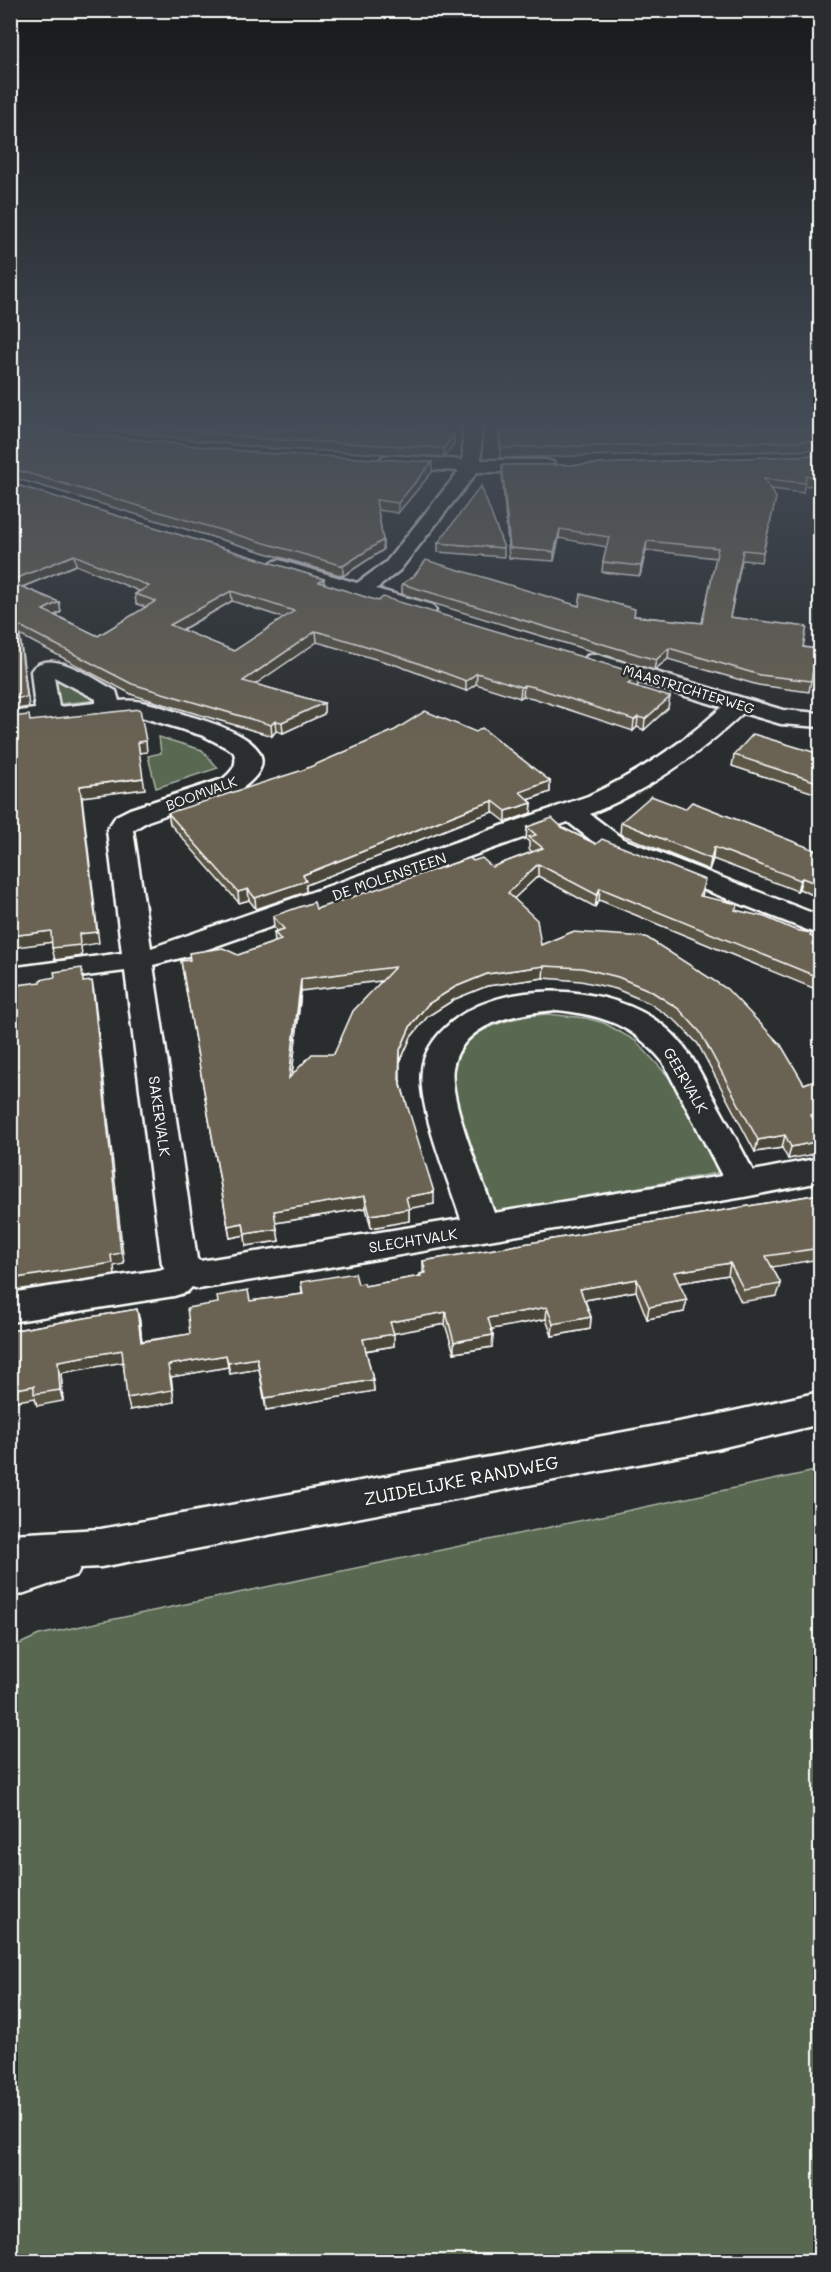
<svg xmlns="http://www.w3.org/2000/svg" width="831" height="2272" viewBox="0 0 831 2272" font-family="Mali,sans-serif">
<rect width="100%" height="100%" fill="#2a2d2e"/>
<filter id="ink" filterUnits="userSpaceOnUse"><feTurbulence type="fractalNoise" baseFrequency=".0167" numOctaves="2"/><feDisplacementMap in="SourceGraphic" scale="12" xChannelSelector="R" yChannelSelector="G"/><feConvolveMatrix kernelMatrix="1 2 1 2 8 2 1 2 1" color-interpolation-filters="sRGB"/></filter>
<g filter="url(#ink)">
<g fill="#586851" stroke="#acb4a8" stroke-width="1.5">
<polygon points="53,674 100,700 58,704"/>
<polygon points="159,737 202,750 218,768 156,788 148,756 161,753"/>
<path d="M547,1014L586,1018L604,1023L636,1041L679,1088L719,1168L717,1173L504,1212L495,1211L486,1201C476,1167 447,1100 453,1068C461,1028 514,1016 547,1014Z"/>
<polygon points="820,1470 820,2261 11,2261 11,1648 39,1635"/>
</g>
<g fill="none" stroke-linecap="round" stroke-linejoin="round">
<defs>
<g id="street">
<polygon points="463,429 481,429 481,460 546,460 553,462 555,466 553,470 546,472 477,472 400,570 376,589 433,605 436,610 433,615 425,616 417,615 272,570 269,566 272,562 279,560 357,583 386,562 459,471 388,467 382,465 379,461 382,457 388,455 463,460"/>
<path d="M595,654L783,710L820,713V727L781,724L743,713C697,756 649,790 590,814L623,839L820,916V935L605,851L568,822L188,956L153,965L197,1259L200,1261L461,1219C449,1181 417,1106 422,1070C423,1054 435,1037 446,1027C498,977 612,982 666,1028C688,1046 699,1070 712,1095C726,1120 740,1145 753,1171L820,1158V1182L744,1197L199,1289L192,1287L187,1292L174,1296L10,1322V1293L165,1269L162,1264L125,971L10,986V968L122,953L107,830L116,816L130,809L223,779C233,771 239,763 233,751L204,736L138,716L127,714L10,726V712L35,709L31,671C48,645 95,680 116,691L119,701C141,698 163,708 183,714C214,723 301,747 241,789L148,821L133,830L151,948L588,796C638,773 682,744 722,707L587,666L584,661L587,656ZM54,677L96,699V703L59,707ZM557,1010C603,1015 633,1025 663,1062L722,1176L494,1213C483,1180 448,1099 453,1068C462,1021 519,1013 557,1010Z"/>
</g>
<polygon id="primary" points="820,1392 820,1424 716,1449 101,1567 80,1568 77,1575 10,1598 10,1534 101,1529 716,1415"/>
</defs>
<use href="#street" stroke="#fff" stroke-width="5"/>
<use href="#primary" stroke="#fff" stroke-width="5"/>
<use href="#street" fill="#2a2d2e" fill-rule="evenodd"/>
<use href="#primary" fill="#2a2d2e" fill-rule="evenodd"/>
</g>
<g fill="#5c5647" stroke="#fff" stroke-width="1.5" fill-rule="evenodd">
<polygon points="10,429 432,472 398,513 378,510 383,540 383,550 343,576 11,477"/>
<polygon points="97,429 441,429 441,435 454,435 454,444 444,457 263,448"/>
<polygon points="565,429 820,429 820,450 500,458 499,433 566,430"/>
<polygon points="820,455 820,485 804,486 803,493 771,489 776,498 761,562 742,560 730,617 803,647 817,649 809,692 758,685 668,659 654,670 402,594 402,584 579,606 635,616 702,623 716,558 646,550 640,576 602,572 603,562 607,547 559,538 554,561 509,558 502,474 502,465 574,465"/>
<path d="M10,483L324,579V584L638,685L636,687L668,708L644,730L637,727L633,731L533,698L523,696L520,698L476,684L466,691L396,665L317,642L255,684L324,703V714L283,733L276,731L272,736L133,695L20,635L29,707L10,710ZM76,565L139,591L135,594L136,604L146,607L98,636L55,615L61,612L59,602L23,587ZM232,601L284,618L234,651L182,630Z"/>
<polygon points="438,543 504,548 504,557 438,552"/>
<polygon points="820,754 820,795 732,766 734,755"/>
<polygon points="550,781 550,792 529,800 532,803 531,813 506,822 493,812 475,818 306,885 306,892 256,909 249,900 239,903 170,824 168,813"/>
<polygon points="685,809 820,852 820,898 799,889 797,891 713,859 709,870 620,834 621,822"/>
<path d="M527,827L563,828L596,844L703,892L702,897L737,911L795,930L820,940V991L599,900L595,907L538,876L514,898L541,945L572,932L804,1084L820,1078V1122L816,1124L820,1131V1153L788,1159L782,1148L755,1152L698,1044L677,1022L649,1003L616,989L581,981L543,978L487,986L455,999L428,1016L411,1037L400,1062V1080L434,1204L409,1208V1221L371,1228L366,1208L276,1223L279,1241L246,1246L245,1235L230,1238L181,961L238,955L275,942L274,932L277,931L274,928L273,916L316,909L473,861L492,867L532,852L529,849V842L526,839ZM381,981L334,1054L292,1076L301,991Z"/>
<polygon points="820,1194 820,1263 819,1259 772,1267 781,1284 777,1296 741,1302 728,1275 679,1283 684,1312 647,1319 636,1291 585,1300 591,1317 590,1329 552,1336 546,1319 491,1329 493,1335 492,1347 474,1350 454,1353 445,1324 393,1333 394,1346 366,1351 373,1380 374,1391 266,1410 259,1369 230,1374 228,1367 171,1377 174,1402 130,1410 123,1362 61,1373 63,1401 37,1406 35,1398 10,1402 10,1331 137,1309 142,1341 190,1334 250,1301 302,1294 301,1282 358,1284 365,1286 420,1276 420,1274 423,1273 423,1261"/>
</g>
<g fill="#4b463a" stroke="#fff" stroke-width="1.5">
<polygon points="454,435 454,444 444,457 444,448"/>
<polygon points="432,462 432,472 398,513 398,503"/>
<polygon points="560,529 559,538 554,561 554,552"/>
<polygon points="383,540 383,550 343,576 343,566"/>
<polygon points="647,541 646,550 640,576 641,566"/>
<polygon points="74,555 76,565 12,591 10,581"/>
<polygon points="231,591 232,601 171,636 170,625"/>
<polygon points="59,602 61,612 45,620 43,610"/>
<polygon points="18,625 29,707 10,710 10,699"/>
<polygon points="316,631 317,642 244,692 243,681"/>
<polygon points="669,648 668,659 654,670 656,660"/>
<polygon points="477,673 476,684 466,691 466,681"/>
<polygon points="639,674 638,685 627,695 628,684"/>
<polygon points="524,685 523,696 520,698 521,687"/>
<polygon points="670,697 668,708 644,730 645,719"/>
<polygon points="324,703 324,714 283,733 282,722"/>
<polygon points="638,717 637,727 633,731 634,720"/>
<polygon points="275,721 276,731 272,736 271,725"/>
<polygon points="146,741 147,752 139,753 138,742"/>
<polygon points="143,778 145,789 82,797 99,943 81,946 82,956 55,960 52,948 79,934 80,786"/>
<polygon points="550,781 550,792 519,803 520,792"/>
<polygon points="493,801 493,812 475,818 306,885 306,892 256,909 255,898 303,875 475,807"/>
<polygon points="532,803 531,813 506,822 506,811"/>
<polygon points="714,847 713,859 709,870 711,859"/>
<polygon points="538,864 538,876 507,905 508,893"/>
<polygon points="802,878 799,889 797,891 800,880"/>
<polygon points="600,888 599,900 595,907 597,895"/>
<polygon points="248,889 249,900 239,903 238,892"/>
<polygon points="51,931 53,942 10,948 10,936"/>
<polygon points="544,966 543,978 487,986 455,999 428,1016 411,1037 400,1062 400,1050 411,1025 428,1004 455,987 487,974"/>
<polygon points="301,979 301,991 290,1091 289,1078"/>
<polygon points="92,981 94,992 124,1264 114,1266 115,1275 10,1291 10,1279 111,1255"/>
<polygon points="820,1111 820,1122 808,1127 811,1115"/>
<polygon points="785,1135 782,1148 755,1152 758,1140"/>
<polygon points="820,1141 820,1153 788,1159 791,1147"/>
<polygon points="434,1192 434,1204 406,1209 406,1197"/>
<polygon points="365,1196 366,1208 275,1223 274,1211"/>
<polygon points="409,1209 409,1221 371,1228 370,1215"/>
<polygon points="243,1223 245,1235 230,1238 228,1226"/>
<polygon points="277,1229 279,1241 246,1246 245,1234"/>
<polygon points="730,1263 728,1275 672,1284 674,1272"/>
<polygon points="637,1279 636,1291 579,1301 580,1289"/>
<polygon points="687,1300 684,1312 647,1319 649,1307"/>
<polygon points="547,1307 546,1319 487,1330 488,1318"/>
<polygon points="137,1309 140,1321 143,1353 141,1342"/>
<polygon points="446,1312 445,1324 391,1334 390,1322"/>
<polygon points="591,1317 590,1329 552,1336 553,1324"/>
<polygon points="394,1334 394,1346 363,1351 363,1339"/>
<polygon points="493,1335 492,1347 454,1353 454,1342"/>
<polygon points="122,1350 124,1362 61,1373 63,1401 60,1390 58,1361"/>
<polygon points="226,1355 228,1367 171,1377 174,1402 130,1410 127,1398 168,1365"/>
<polygon points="257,1358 259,1369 230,1374 228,1363"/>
<polygon points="373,1380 374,1391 266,1410 265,1398"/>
</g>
<g fill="#6b6453" stroke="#fff" stroke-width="1.5" fill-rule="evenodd">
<polygon points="10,429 39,429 262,453 432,462 398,503 376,500 383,540 343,566 10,468"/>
<polygon points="179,429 441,429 441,435 454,435 444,448 263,439"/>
<polygon points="579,429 820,429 820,441 501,448 499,433"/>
<polygon points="820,455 820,476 806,476 805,483 764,479 776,498 763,552 743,550 730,617 807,627 803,647 817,649 811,681 760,675 669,648 656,660 402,584 414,576 426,560 579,606 581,594 635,609 634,616 702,623 718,548 647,541 641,566 603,562 609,537 560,529 554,552 510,548 502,465 574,465"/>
<path d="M10,483L324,579L319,582L378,601L383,597L639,674L628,684L670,697L645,719L638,717L634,720L534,687L524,685L521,687L477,673L466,681L396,655L316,631L243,681L324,703L282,722L275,721L271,725L132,684L18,625L27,697L10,699V582L59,602L43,610L98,636L156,601L135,594L149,586L74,555L10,581ZM231,591L294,611L234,651L170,625Z"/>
<polygon points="481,486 504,548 438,543"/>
<polygon points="140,709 146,741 138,742 143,778 80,786 97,932 79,934 80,945 52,948 51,931 10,936 10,717 29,715 30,721"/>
<polygon points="425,711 476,732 482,728 550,781 520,792 532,803 506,811 493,801 475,807 303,875 306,881 255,898 248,889 238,892 168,813 303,770 395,730"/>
<polygon points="753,734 820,754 820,783 734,755"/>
<polygon points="651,796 685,809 692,802 820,852 820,885 802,878 800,880 714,847 711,859 621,822"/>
<path d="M552,818L563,828L596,844L602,839L705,880L700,896L738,904L735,910L765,917L795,930L811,933L810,936L820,940V978L600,888L597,895L538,864L508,893L537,920L541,945L572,932L646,937L727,989L781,1045L804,1084L820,1078V1111L811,1115L820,1131V1141L791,1147L785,1135L758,1140L700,1032L679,1009L651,991L618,977L582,968L544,966L487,974L455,987L428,1004L411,1025L400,1050L399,1079L434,1192L406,1197L409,1209L370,1215L365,1196L274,1211L277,1229L245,1234L243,1223L228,1226L181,961L190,960L189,953L223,948L238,955L281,940L274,932L284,929L273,916L314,902L316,909L470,858L473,861L482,858L492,867L543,848L529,837L536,835L527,827ZM395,967L353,1011L334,1054H312L289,1078L301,979Z"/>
<polygon points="82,968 83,982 92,981 121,1253 111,1255 112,1263 10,1279 10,986 40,982 40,980 55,977 54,972"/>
<polygon points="820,1194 820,1248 766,1256 781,1284 744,1290 730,1263 674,1272 687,1300 649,1307 637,1279 580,1289 591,1317 553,1324 547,1307 488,1318 493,1335 475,1338 454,1342 446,1312 390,1322 394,1334 363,1339 373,1380 265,1398 257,1358 228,1363 226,1355 168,1365 172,1390 127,1398 122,1350 58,1361 60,1390 34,1394 34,1386 10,1390 10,1331 137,1309 141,1342 190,1334 187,1308 218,1303 217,1296 248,1290 250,1301 303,1294 301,1282 355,1273 358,1284 364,1283 365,1286 421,1276 420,1274 426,1273 423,1261"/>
</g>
</g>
<linearGradient id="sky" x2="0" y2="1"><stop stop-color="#171919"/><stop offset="0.57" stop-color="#444c57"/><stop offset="1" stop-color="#444c57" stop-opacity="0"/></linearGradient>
<rect width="831" height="747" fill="url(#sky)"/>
<g text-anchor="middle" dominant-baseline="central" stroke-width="5" stroke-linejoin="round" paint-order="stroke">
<g font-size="14" fill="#fff" stroke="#2a2d2e">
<text transform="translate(689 689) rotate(17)">MAASTRICHTERWEG</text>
<text transform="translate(201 793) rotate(-20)">BOOMVALK</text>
</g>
<g font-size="15" fill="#fff" stroke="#2a2d2e">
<text transform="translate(389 876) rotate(-19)">DE MOLENSTEEN</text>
<text transform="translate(686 1080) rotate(60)">GEERVALK</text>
<text transform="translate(160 1116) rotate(82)">SAKERVALK</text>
<text transform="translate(413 1240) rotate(-9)">SLECHTVALK</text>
</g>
<g font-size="18" fill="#fff" stroke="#2a2d2e">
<text transform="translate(461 1480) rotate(-11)">ZUIDELIJKE RANDWEG</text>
</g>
</g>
<rect width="831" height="2272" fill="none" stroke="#2a2d2e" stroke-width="36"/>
<rect x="18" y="18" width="795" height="2236" fill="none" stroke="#fff" stroke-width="2" filter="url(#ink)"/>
</svg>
